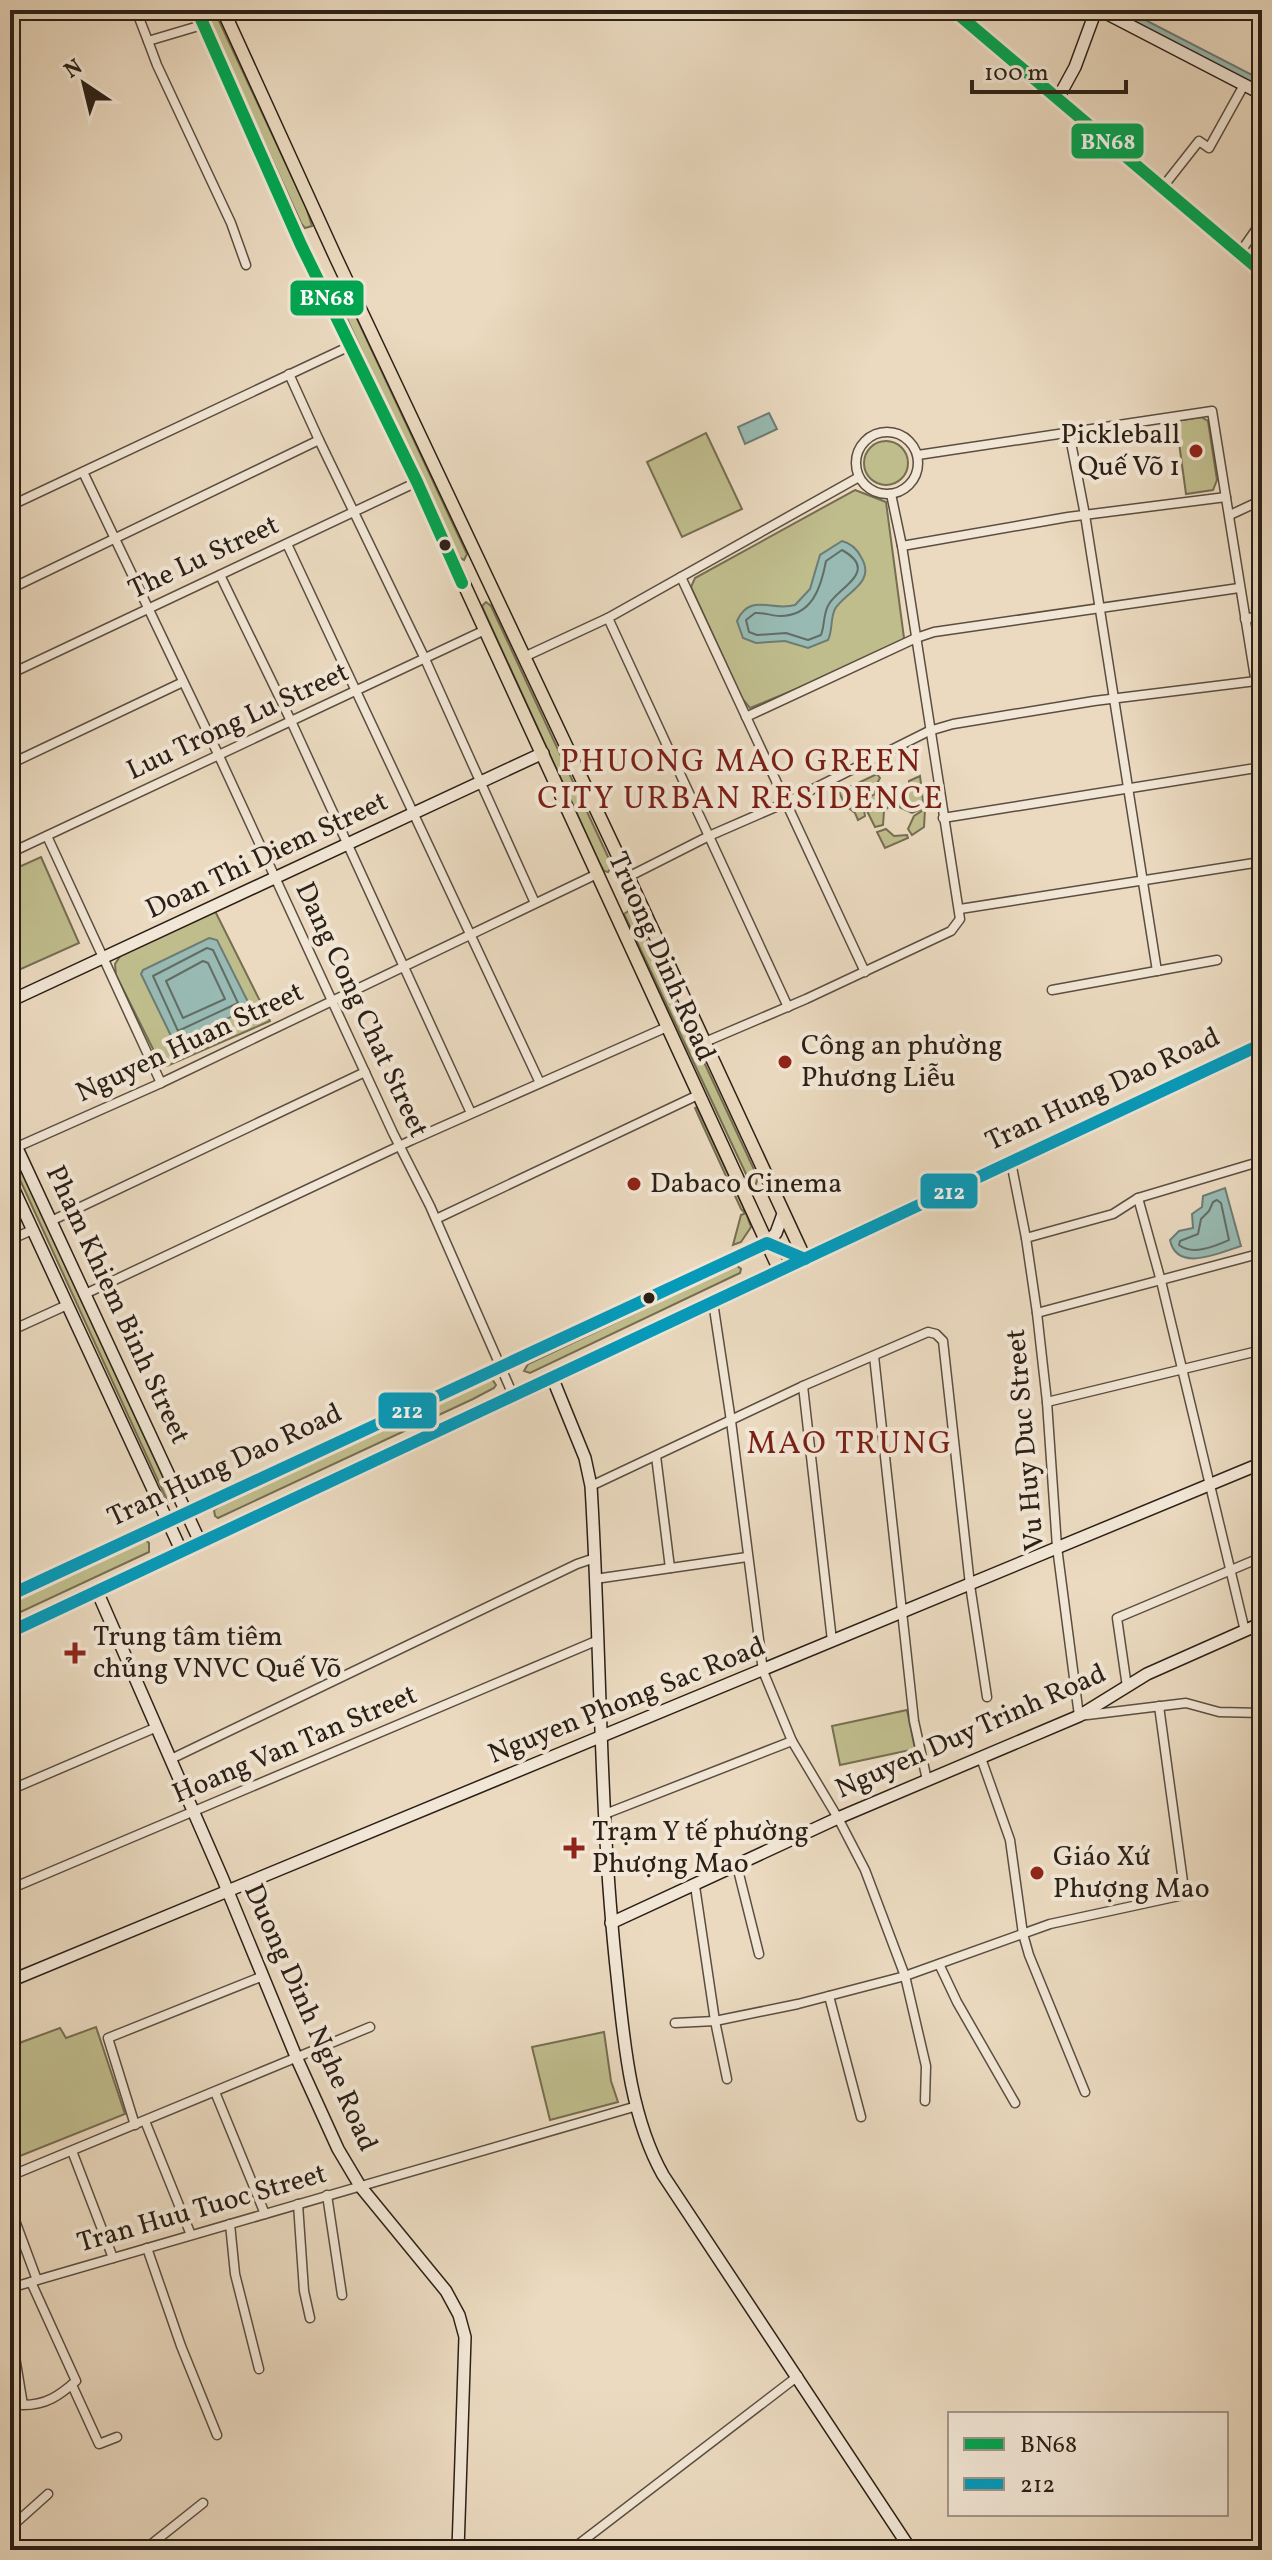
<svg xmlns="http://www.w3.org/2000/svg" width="1272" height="2560" viewBox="0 0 1272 2560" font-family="Vollkorn,serif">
<rect width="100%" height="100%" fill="#ebdac0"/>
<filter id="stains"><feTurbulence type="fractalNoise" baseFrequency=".0025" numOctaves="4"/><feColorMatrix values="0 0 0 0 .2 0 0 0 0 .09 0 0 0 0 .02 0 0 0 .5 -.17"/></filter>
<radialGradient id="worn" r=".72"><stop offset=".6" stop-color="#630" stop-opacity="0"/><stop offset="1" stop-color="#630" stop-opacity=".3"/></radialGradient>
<g fill="#c0bd8d" stroke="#766e52" stroke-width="2">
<polygon points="204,10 214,10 306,207 312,226 305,228 301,223"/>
<polygon points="336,285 344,291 467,554 464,560 457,556 334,291 333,288"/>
<polygon points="1201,417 1208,421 1217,480 1213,490 1186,494 1176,421"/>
<polygon points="706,433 742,509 682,537 647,462"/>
<circle cx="886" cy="463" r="22"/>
<polygon points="855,490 886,502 904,638 900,642 838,672 750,708 742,698 691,587 695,578"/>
<polygon points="486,602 491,606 610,861 612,866 608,872 604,871 599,862 485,613 482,606"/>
<polygon points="877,774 880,778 876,785 876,791 869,794 859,789 850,795 852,809 864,810 865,816 858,820 855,813 845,805 839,792"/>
<polygon points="920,776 924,808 912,813 897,806 908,796 909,781"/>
<polygon points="877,793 890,797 892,804 884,811 883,825 875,827 866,809 871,801 871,796"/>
<polygon points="925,809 924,827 912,835 908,829 914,816"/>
<polygon points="886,829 894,836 907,835 908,838 885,848 877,832"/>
<polygon points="41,857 79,943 12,973 10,871"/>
<polygon points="630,910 635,914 758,1178 756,1184 750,1183 746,1174 624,914"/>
<polygon points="215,911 270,1021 167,1066 163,1065 156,1055 116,975 115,964 121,955"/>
<polygon points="697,1107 744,1208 744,1212 741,1209 699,1117 695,1108"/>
<polygon points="10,1146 170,1492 172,1497 170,1502 166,1498 10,1158"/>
<polygon points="746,1213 751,1227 741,1242 733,1245 741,1215"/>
<polygon points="736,1265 741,1269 740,1273 530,1373 524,1371 528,1364"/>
<polygon points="492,1379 496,1385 494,1388 473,1399 218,1518 215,1516 214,1510 220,1506"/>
<polygon points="144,1539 149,1543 149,1552 10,1617 10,1601"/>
<polygon points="907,1710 915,1749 840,1765 832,1726"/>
<polygon points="96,2027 125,2114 10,2160 10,2052 22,2042 60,2028 66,2038"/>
<polygon points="604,2032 611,2081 618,2102 550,2120 532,2047"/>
</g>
<g fill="#98bab3" stroke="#6c7c75" stroke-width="2">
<polygon points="1109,10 1126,10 1262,80 1262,88"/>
<polygon points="769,413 777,429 745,444 738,427"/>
<path d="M842,541C850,543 857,549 861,557C877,583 845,592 835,609C830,619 833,630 828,640L808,648L785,641L756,643L743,638L737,621C750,592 772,612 795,605L810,589L820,555Z"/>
<polygon points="209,938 217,940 249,1004 246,1010 176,1042 173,1040 141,974 143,970"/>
<path d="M1225,1188L1241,1246C1219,1253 1177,1273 1170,1240L1179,1231L1193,1228L1192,1214L1202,1207L1203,1196Z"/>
</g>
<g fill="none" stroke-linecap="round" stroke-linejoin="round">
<g stroke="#626d65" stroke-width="2">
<path d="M842,550C880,571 839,587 829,604C823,613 825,625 821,635L808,640L786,633L757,635L749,632L746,620L755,613C764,612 771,616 780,616C812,616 821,588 826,561Z"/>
<polygon points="207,948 213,950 238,1003 178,1031 153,976"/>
<polygon points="203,961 208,963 225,999 183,1018 166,981"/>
<path d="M1217,1200L1221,1203L1229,1240C1215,1246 1193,1256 1179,1245L1180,1241L1198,1234L1201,1219L1209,1211L1213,1202Z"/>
</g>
<defs>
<g id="street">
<polyline points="136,10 148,41"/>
<polyline points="202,25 148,41 157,65 231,223 246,265"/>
<polyline points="1162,188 1199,141 1209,148 1244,85"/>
<polyline points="1239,254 1262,221"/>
<polyline points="289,374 319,440 425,659 535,903"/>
<circle cx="887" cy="463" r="31"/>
<polyline points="1069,432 1085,515 1157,971"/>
<polyline points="918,455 1212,411 1262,721"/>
<polyline points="83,472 219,756 393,1133 430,1206 513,1395"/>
<polyline points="10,506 350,346"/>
<polyline points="1230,515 1262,500"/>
<polyline points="287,544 540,1083"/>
<polyline points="902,546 1068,517 1226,497"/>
<polyline points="220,575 291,721 471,1113"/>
<polyline points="681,577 865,972"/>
<polyline points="10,589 319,440"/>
<polyline points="608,618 788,1007"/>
<polyline points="1245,619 1262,615"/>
<polyline points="524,657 608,618 859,477"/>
<polyline points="10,674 417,482"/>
<polyline points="746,717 916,638 934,632 1239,588"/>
<polyline points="10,764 183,682"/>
<polyline points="943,818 1262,767"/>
<polyline points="47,836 161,1083"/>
<polyline points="10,853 485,630"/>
<polyline points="628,877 709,836 785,803 929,731 953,724 1094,701 1256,681"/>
<polyline points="960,909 1254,863"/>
<polyline points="1052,990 1217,960"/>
<polyline points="705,1042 806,999 951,931 960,919 902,546 891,494"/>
<polyline points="17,1147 161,1083 597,874"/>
<polyline points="1011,1162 1026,1238 1037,1313 1047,1402 1057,1547 1079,1716 1186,1703 1219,1712 1262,1713"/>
<polyline points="1138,1198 1161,1281 1245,1631"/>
<polyline points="436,1219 698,1095"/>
<polyline points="51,1221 365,1072"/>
<polyline points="1026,1238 1113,1214 1138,1198 1262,1161"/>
<polyline points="10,1240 32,1230"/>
<polyline points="85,1294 412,1140 667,1027"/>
<polyline points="713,1302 731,1421 763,1671 792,1741 838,1818 865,1870 905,1976 926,2066 925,2101"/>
<polyline points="1037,1313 1262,1253"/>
<polyline points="10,1331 67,1305"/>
<polyline points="874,1356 914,1721 927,1780"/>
<polyline points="803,1386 832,1641"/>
<polyline points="1047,1402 1262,1350"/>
<polyline points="656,1456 670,1568"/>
<polyline points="591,1486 803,1386 928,1332 936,1334 943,1341 970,1585 987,1697"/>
<polyline points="595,1579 747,1557"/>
<polyline points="1127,1687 1117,1618 1262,1557"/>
<polyline points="981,1758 1010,1840 1023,1934 1029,1955 1085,2092"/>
<polyline points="171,1759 577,1564 595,1558"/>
<polyline points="10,1790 157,1727"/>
<polyline points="605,1814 792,1741"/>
<polyline points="737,1866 759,1954"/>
<polyline points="695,1886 715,2021 727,2079"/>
<polyline points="10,1889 596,1641"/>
<polyline points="939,1964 957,2002 1015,2103"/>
<polyline points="829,1996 861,2117"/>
<polyline points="675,2023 715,2021 798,2004 905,1976 1050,1924 1179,1896 1184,1889 1159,1706"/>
<polyline points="215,2092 265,2214"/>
<polyline points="145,2121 191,2235"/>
<polyline points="135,2125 108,2038 263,1976"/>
<polyline points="72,2151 113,2258"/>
<polyline points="10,2176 370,2027"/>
<polyline points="327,2195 342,2295"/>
<polyline points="298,2204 304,2291 310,2318"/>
<polyline points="10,2207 37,2280"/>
<polyline points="230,2224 235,2274 259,2369"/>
<polyline points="147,2248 181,2346 217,2435"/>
<polyline points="10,2288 637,2106"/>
<path d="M10,2327L23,2405C46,2405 59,2396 76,2381L31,2282"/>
<polyline points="72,2385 99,2444 117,2437"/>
<polyline points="10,2528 48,2494"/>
<polyline points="144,2550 203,2503"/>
<polyline points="571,2550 798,2376"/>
</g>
<g id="secondary">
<polyline points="1100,10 1262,94"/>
<polyline points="1057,100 1075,67 1096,10"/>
<polyline points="10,1001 543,753"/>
<polyline points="10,1133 200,1542"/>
<polyline points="10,1181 181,1550"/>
<polyline points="767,1243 805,1259"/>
<path d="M552,1377L585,1458L591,1486C601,1649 599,1813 617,1976C624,2042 630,2116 663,2175L911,2550"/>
<polyline points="97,1591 222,1877 297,2059 338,2149 360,2186 446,2291 459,2315 465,2337 458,2550"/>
<polyline points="10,1595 767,1243 776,1233 783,1214"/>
<polyline points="611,1923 838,1818 1079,1716 1147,1674 1262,1623"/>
<polyline points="10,1981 1262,1463"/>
</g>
<g id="primary">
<polyline points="197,10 301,245 417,482 780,1271"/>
<polyline points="223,10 336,258 628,877 805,1259"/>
<polyline points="953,10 1262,272"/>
</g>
<polyline id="highway" points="10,1632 1262,1044"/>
</defs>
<use href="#street" stroke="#5b4e41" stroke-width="11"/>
<use href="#secondary" stroke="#2b2017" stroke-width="14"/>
<use href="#primary" stroke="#2b2017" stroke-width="15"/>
<use href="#highway" stroke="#2b2017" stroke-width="17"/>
<use href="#street" stroke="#f2e7d6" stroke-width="8"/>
<use href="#secondary" stroke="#f2e7d6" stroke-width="11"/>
<use href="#primary" stroke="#ebdac0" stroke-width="12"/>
<use href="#highway" stroke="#ebdac0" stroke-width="14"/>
<defs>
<g id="bus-1">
<polyline points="197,10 301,245 417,482 462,583"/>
<polyline points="953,10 1262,272"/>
</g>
<g id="bus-2">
<polyline points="10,1595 767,1243 805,1259"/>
<polyline points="10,1632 1262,1044"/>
</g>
</defs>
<use href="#bus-1" stroke="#f2e7d6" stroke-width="18"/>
<use href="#bus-2" stroke="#f2e7d6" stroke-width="18"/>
<use href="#bus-1" stroke="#00a651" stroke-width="12"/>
<use href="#bus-2" stroke="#049bbc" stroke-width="12"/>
</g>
<g fill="#8f2418" stroke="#f2e7d6" stroke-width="3">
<circle cx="1196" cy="451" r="8"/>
<circle cx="785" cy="1062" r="8"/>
<circle cx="634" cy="1184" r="8"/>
<path d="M71 1641h8v8h8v8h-8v8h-8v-8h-8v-8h8z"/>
<path d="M570 1836h8v8h8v8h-8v8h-8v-8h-8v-8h8z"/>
<circle cx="1037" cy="1873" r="8"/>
</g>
<g fill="#2b2017" stroke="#f2e7d6" stroke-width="3">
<circle cx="445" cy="545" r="7"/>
<circle cx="649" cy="1298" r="7"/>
</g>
<g text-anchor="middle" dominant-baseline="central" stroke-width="8" stroke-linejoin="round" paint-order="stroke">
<g font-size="28" fill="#2b2017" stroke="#f2e7d6" text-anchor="start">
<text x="1180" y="435" text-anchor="end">Pickleball<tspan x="1180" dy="32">Quế Võ 1</tspan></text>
<text x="801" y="1046">Công an phường<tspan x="801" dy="32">Phương Liễu</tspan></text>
<text x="650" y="1184">Dabaco Cinema</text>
<text x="93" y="1637">Trung tâm tiêm<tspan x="93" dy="32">chủng VNVC Quế Võ</tspan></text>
<text x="592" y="1832">Trạm Y tế phường<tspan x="592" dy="32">Phượng Mao</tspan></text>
<text x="1053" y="1857">Giáo Xứ<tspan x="1053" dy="32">Phượng Mao</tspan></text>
</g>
<g font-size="28" fill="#2b2017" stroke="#f2e7d6">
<text transform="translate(204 558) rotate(-25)">The Lu Street</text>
<text transform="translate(238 722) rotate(-25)">Luu Trong Lu Street</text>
<text transform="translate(267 856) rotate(-25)">Doan Thi Diem Street</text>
<text transform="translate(661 957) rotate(66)">Truong Dinh Road</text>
<text transform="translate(361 1010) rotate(65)">Dang Cong Chat Street</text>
<text transform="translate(190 1043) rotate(-25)">Nguyen Huan Street</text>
<text transform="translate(1103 1090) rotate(-25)">Tran Hung Dao Road</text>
<text transform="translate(117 1305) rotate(65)">Pham Khiem Binh Street</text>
<text transform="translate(1026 1440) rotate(-95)">Vu Huy Duc Street</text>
<text transform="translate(225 1466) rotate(-25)">Tran Hung Dao Road</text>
<text transform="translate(627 1701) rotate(-22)">Nguyen Phong Sac Road</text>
<text transform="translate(971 1732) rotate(-24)">Nguyen Duy Trinh Road</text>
<text transform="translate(295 1745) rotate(-23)">Hoang Van Tan Street</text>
<text transform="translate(310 2018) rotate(66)">Duong Dinh Nghe Road</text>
<text transform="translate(202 2209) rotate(-16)">Tran Huu Tuoc Street</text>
</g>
<g font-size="32" letter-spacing="2" fill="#7a1f14" stroke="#f2e7d6">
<text x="741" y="763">PHUONG MAO GREEN<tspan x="741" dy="37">CITY URBAN RESIDENCE</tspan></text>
<text x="850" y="1445">MAO TRUNG</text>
</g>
</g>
<g stroke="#f2e7d6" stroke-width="3">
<rect x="1070" y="122" width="75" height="38" rx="8" fill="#00a651"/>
<rect x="289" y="279" width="76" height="38" rx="8" fill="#00a651"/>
<rect x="919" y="1172" width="60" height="38" rx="8" fill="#049bbc"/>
<rect x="377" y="1391" width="61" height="39" rx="8" fill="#049bbc"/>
</g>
<g font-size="22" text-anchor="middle" font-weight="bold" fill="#fff">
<text x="1108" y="149">BN68</text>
<text x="327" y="305">BN68</text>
<text x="949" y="1199">212</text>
<text x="407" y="1418">212</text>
</g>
<rect width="1272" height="2560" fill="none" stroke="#ebdac0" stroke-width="40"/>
<rect x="12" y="12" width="1248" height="2536" fill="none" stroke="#2b2017" stroke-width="4"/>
<rect x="20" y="20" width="1232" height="2520" fill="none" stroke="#2b2017" stroke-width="2"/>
<rect x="948" y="2412" width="280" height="104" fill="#f2e7d6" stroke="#a2978a" stroke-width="2"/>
<rect x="964" y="2438" width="40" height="12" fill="#00a651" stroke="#a2978a" stroke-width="2"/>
<text x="1020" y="2452" font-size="24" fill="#2b2017">BN68</text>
<rect x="964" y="2478" width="40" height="12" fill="#049bbc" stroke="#a2978a" stroke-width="2"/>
<text x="1020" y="2492" font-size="24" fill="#2b2017">212</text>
<g transform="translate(84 84) rotate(325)" stroke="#f2e7d6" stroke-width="6" paint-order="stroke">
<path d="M0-6L14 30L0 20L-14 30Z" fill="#2b2017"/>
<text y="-12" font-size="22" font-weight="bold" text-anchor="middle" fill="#2b2017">N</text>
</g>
<path d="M972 80v12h154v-12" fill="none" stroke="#2b2017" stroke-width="4"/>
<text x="984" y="80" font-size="24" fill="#2b2017" stroke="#f2e7d6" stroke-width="6" paint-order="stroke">100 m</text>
<rect width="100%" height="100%" filter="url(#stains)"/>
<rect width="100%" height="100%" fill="url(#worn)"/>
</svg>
